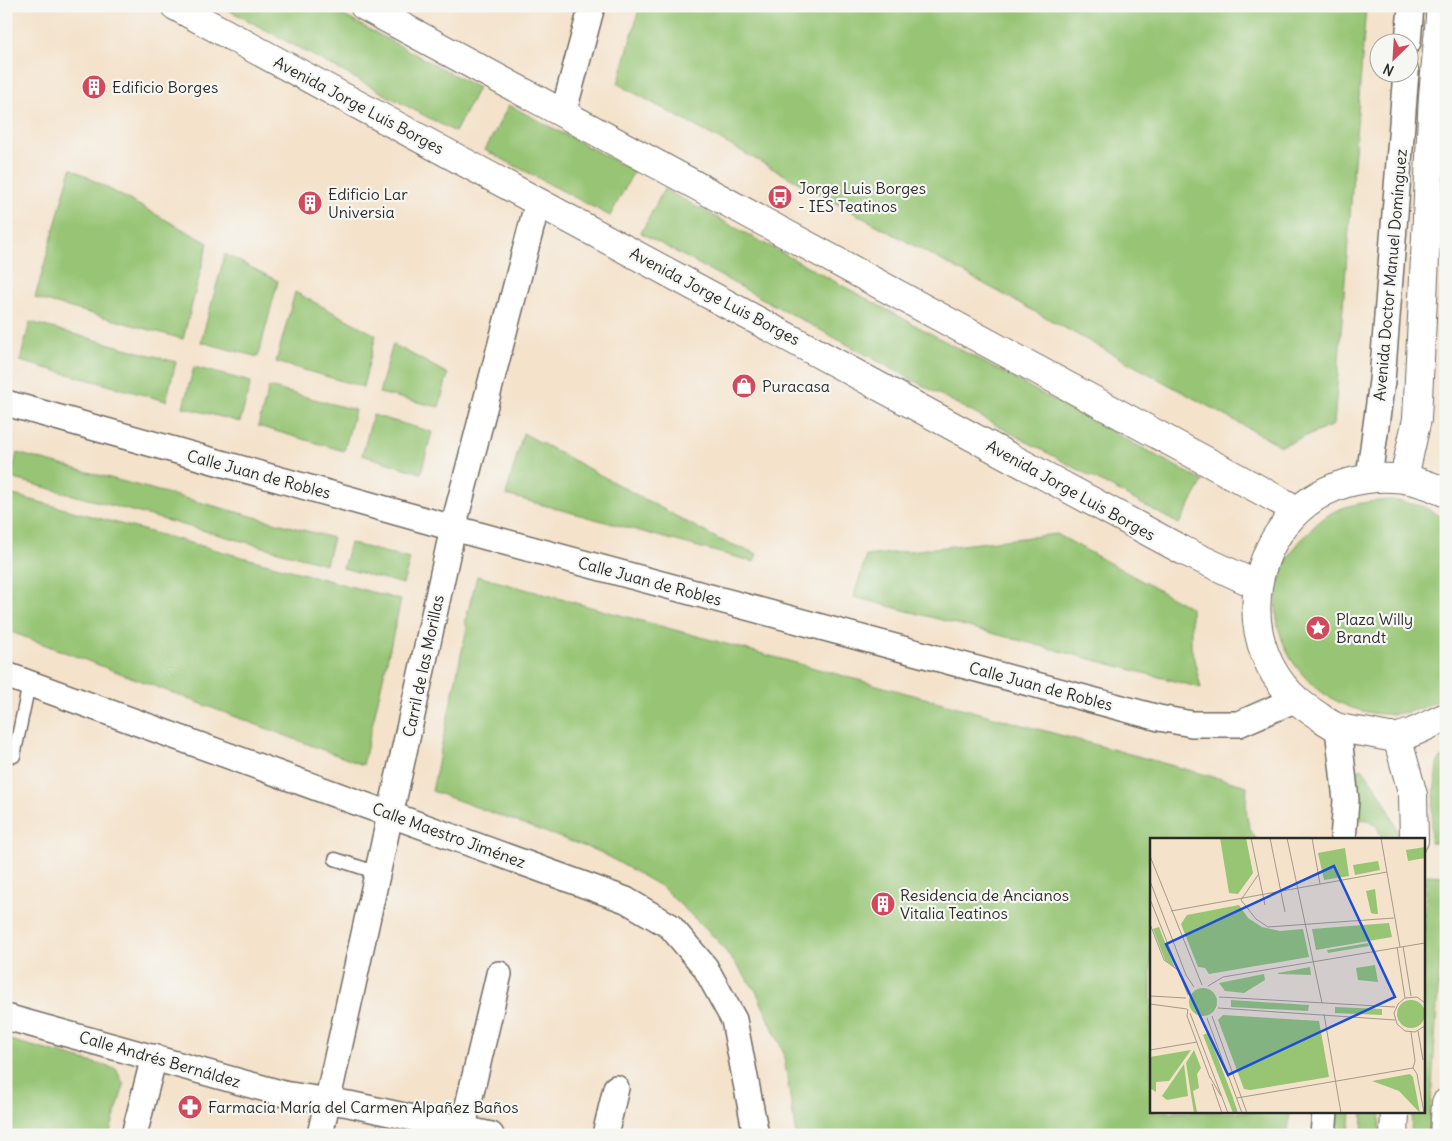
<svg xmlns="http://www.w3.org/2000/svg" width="1452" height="1141" viewBox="0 0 1452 1141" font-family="Delius,sans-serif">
<rect width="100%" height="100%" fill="#f6f6f2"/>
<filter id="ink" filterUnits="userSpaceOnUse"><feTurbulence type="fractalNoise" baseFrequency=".02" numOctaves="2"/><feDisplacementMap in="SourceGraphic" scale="10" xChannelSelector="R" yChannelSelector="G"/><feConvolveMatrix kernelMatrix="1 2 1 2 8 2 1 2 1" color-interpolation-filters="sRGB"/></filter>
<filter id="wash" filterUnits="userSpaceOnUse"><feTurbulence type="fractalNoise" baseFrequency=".0096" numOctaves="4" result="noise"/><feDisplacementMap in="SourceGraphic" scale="20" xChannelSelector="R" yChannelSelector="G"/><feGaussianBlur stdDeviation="1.12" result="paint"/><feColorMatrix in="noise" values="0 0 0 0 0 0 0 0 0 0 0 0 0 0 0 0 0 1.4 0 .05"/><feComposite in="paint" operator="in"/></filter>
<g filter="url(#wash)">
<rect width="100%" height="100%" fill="#f4e2ca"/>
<g fill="#97c574" stroke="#617850">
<polygon points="221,6 326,6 478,88 455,132"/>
<polygon points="640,6 1366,6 1334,425 1281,446 618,84"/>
<polygon points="509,105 634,171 610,216 485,150"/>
<polygon points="71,168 208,243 183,339 35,298"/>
<polygon points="664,189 1203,481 1179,524 641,233"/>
<polygon points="225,254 278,281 258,357 201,342"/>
<polygon points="295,292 376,335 363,387 276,362"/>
<polygon points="30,322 176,362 166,401 20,361"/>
<polygon points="393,344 448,374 439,407 379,393"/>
<polygon points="194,367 251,382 240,422 183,407"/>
<polygon points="269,387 355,410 344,451 258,426"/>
<polygon points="373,415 432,432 421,473 362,455"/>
<polygon points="523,433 718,539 757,554 754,562 506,495"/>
<polygon points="17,453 333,538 326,564 11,478"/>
<polygon points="6,493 401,600 363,765 6,630"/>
<path d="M1392,500L1422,506L1446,519V695C1424,711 1393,718 1367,712C1291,696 1248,611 1297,545C1307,533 1319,520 1333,512C1352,503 1371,501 1392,500Z"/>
<polygon points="1057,534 1191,608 1191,647 1201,688 854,597 866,556"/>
<polygon points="350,543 410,559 403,584 343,568"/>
<path d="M477,576L1247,786C1246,805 1244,825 1257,840H1151V1112H1290L1288,1135H796L783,1051L756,991L718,941L662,887L600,852L432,791L467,627L465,622Z"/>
<polygon points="1444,757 1446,758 1446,843 1430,842 1437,764 1440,759"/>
<path d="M1362,768C1379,791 1393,812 1399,840H1382L1377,826L1368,820L1354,819L1358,770Z"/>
<polygon points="1427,875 1445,876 1429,1135 1411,1135 1412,1112 1423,1112 1423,938"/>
<polygon points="6,1039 116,1069 124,1085 109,1135 6,1135"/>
<polygon points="1334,1112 1351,1112 1349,1135 1332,1135"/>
<polygon points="1363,1112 1381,1112 1379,1135 1362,1135"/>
</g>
</g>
<g filter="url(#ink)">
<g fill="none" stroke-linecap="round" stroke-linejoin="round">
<defs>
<g id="service">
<polyline points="14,756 29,684"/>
<polyline points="335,859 378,873"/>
</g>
<g id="minor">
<polyline points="1408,42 1411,6"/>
<polyline points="563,114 592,6"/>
<polyline points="6,403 453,528 1159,718 1192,724 1239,724 1294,700"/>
<polyline points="1369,477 1382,381 1406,72"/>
<polyline points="6,675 626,900 670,926 705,967 734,1020 756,1135"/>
<polyline points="1338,728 1346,800 1343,840"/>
<polyline points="6,1017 284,1094 349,1104 491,1135"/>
<polyline points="134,1135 154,1057"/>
<polyline points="320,1135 453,528 538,201"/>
<polyline points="461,1135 499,974"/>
<polyline points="605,1135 616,1088"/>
<polyline points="1323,1135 1325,1112"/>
</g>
<g id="secondary">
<polyline points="175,6 1184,551 1257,585"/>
<polyline points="364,6 1297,510"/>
</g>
<g id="primary">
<polyline points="1404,478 1417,419 1433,96 1441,6"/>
<path d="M1446,493C1414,476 1381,474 1347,483C1246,512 1223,653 1311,711C1320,716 1330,726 1340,728C1347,730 1355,731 1363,732C1373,733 1386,738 1396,737C1410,736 1433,722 1446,717"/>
<polyline points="1397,737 1413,795 1414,840"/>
<polyline points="1394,1135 1395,1112"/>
<polyline points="1444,1135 1446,1103"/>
</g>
</defs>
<use href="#service" stroke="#716b63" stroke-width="15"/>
<use href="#minor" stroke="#716b63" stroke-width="28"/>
<use href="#secondary" stroke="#716b63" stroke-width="30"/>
<use href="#primary" stroke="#716b63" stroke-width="30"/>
<use href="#service" stroke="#fff" stroke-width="12"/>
<use href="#minor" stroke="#fff" stroke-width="25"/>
<use href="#secondary" stroke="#fff" stroke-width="28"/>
<use href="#primary" stroke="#fff" stroke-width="28"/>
</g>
</g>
<defs>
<symbol id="building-disc" viewBox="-11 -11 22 22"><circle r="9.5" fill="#d1495b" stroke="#f6f6f2"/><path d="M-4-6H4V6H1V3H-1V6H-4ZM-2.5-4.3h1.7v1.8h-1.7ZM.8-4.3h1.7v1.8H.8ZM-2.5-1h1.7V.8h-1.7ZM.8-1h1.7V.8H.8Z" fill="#fff"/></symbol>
<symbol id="bus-disc" viewBox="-11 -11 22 22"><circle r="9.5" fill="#d1495b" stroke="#f6f6f2"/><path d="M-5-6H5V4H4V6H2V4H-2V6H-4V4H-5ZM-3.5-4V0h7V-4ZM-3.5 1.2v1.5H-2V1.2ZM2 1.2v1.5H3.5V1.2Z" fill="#fff"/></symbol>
<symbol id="shop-disc" viewBox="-11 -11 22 22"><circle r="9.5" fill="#d1495b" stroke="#f6f6f2"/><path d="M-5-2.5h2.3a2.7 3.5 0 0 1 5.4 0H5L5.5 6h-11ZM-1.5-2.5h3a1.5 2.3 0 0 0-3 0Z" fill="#fff"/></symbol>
<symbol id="sight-disc" viewBox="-11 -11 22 22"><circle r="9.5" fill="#d1495b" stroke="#f6f6f2"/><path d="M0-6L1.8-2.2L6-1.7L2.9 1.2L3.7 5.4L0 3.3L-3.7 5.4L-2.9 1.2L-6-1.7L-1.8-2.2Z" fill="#fff"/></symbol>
<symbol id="pharmacy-disc" viewBox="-11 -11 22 22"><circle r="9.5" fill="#d1495b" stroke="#f6f6f2"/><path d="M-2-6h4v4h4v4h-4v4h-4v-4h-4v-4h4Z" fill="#fff"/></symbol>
</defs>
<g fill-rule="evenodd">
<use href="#building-disc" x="80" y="73" width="28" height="28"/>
<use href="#bus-disc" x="766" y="183" width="28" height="28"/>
<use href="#building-disc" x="296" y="189" width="28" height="28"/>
<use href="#shop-disc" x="730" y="372" width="28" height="28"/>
<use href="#sight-disc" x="1304" y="614" width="28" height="28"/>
<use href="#building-disc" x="869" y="890" width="28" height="28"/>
<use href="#pharmacy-disc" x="176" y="1093" width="28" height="28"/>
</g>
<g text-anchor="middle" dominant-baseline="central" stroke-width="4.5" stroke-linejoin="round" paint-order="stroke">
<g font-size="16" fill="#2b2b2b" stroke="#f6f6f2" text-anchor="start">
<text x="112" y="87">Edificio Borges</text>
<text x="798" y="188">Jorge Luis Borges<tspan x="798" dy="18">- IES Teatinos</tspan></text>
<text x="328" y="194">Edificio Lar<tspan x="328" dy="18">Universia</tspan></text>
<text x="762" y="386">Puracasa</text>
<text x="1336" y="619">Plaza Willy<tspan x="1336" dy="18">Brandt</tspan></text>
<text x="900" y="895">Residencia de Ancianos<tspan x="900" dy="18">Vitalia Teatinos</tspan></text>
<text x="208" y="1107">Farmacia María del Carmen Alpañez Baños</text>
</g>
<g font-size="16" fill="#2b2b2b" stroke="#f6f6f2">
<text transform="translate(359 105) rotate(28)">Avenida Jorge Luis Borges</text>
<text transform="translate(1390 275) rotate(-85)">Avenida Doctor Manuel Domínguez</text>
<text transform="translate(715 296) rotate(28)">Avenida Jorge Luis Borges</text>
<text transform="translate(259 474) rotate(15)">Calle Juan de Robles</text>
<text transform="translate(1071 490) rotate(29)">Avenida Jorge Luis Borges</text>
<text transform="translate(650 581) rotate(15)">Calle Juan de Robles</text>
<text transform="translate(423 666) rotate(-78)">Carril de las Morillas</text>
<text transform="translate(1041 686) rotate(15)">Calle Juan de Robles</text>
<text transform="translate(449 835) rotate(20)">Calle Maestro Jiménez</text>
<text transform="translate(160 1059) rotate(16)">Calle Andrés Bernáldez</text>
</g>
</g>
<g transform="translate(1150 838)">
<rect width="275" height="275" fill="#f4e2ca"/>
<path d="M70,0H96L103,35L88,56L79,55ZM275,9V20L258,23L256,12ZM195,10L199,38L174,42L168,15ZM228,23L230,32L205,37L203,27ZM225,51L228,76H225L221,75L216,53ZM89,67L98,80L112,89L130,93L153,91L159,119L59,136L55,130L48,129L31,86L37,77ZM239,85L242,99L166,112L162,91ZM9,89L25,130L15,122L3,91ZM218,105L219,108L178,115L177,112ZM225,127L228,144L208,142L206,130ZM160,129L161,137L128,136V135ZM114,136L115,142L94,155L75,153L69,145ZM39 164a14 14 0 1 1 28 0a14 14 0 1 1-28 0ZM81,162L159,167L158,173L81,169ZM247 176a14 14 0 1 1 28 0a14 14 0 1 1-28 0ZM185,169L232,171V177L185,175ZM73,177L169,183L179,239L100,252L94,251L68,182ZM58,195L82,257L88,275H83L53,197ZM41,212L19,243L6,244V254L0,250V219ZM44,212L51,230L47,236L49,250L43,253L47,274L44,275L36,225ZM34,226L38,258L17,262L12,258ZM260,236L263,239L270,275L249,253L222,243Z" fill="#97c574"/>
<path fill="none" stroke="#a4998a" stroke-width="1" d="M101,0L115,67M120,0L135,74M137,0L172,165M162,0L170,46M231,0L250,109M0,18L52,147M0,43L36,137L44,149M0,61L38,157M91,62L106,81L118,89L244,80M91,62L108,37M21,73L237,34M0,86L14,122L28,132M253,108L261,158M247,109L255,160M58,148L73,139L275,105M0,158L36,160M69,159L245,169M275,165L267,159L255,160L248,166L244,175L247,186L255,193L265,194L275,188M0,166L37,171M68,170L245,182M38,171L37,178L60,240M40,175L78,275M174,176L191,275M62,178L97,275M57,180L92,275M268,193L273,222M261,194L265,223M0,212L47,204M265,223L263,230L267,236L274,275M60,239L71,258M62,246L72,275M87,260L263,230"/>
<path fill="#1d4ed8" fill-opacity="0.15" stroke="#1d4ed8" stroke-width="2.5" d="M184,28L245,159L78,237L16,106Z"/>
<rect width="275" height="275" fill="none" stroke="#2b2b2b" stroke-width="2.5"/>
</g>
<rect width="1452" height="1141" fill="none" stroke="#f6f6f2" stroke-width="25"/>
<g transform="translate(1394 58) rotate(205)"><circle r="24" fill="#f6f6f2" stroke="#a5a5a2"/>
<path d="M0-4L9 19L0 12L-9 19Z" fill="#d1495b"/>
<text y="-8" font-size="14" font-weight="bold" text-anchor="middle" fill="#2b2b2b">N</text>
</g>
</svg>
